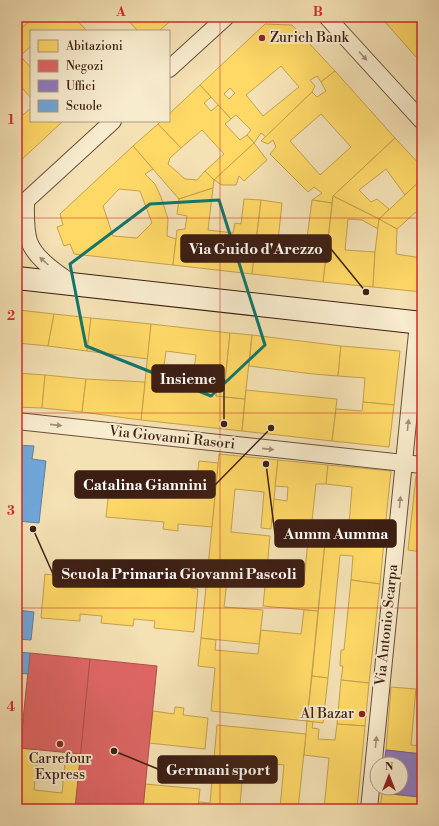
<svg xmlns="http://www.w3.org/2000/svg" width="439" height="826" viewBox="0 0 439 826" font-family="'Libre Bodoni',serif">
<rect width="100%" height="100%" fill="#f4e1b4"/>
<filter id="stains"><feTurbulence type="fractalNoise" baseFrequency=".005" numOctaves="4"/><feColorMatrix values="0 0 0 0 .2 0 0 0 0 .09 0 0 0 0 .02 0 0 0 .5 -.17"/></filter>
<radialGradient id="worn" r=".72"><stop offset=".6" stop-color="#630" stop-opacity="0"/><stop offset="1" stop-color="#630" stop-opacity=".3"/></radialGradient>
<g fill="#ffd966" stroke="#c4a14d" fill-rule="evenodd">
<polygon points="34,17 74,17 87,31 31,31 31,46 20,56 17,53 17,32"/>
<polygon points="125,17 175,17 159,31 138,31"/>
<polygon points="379,17 393,17 386,23"/>
<polygon points="393,17 422,17 422,53 417,58 386,23"/>
<path d="M265,24L292,25L335,71L321,82L317,76L310,80L315,86L312,92L266,137L261,133L254,143L247,135L251,130L236,115L231,119L200,85ZM281,66L299,87L263,116L246,95ZM230,88L235,93L229,99L224,94Z"/>
<polygon points="23,59 31,68 31,98 17,82 17,64"/>
<path d="M335,71L395,138L333,196L332,203L312,200L322,193L314,187L308,192L270,154L276,147L273,140L268,144L261,141L312,92L317,97L326,91L321,82ZM321,114L351,147L320,175L290,141Z"/>
<polygon points="200,85 211,97 204,103 211,111 218,105 231,119 225,124 240,140 247,135 254,143 214,180 205,171 224,154 202,130 181,148 158,124 161,121 169,121 169,114"/>
<polygon points="31,108 31,121 63,121 17,164 17,120"/>
<polygon points="158,124 181,148 170,158 168,164 185,179 197,180 205,171 214,180 213,188 179,199 133,146"/>
<polygon points="395,138 422,167 422,179 405,195 386,169 359,190 371,202 377,199 389,209 379,219 333,196"/>
<polygon points="254,143 267,160 244,181 239,176 236,185 222,185 214,180"/>
<path d="M133,146L153,169L145,174L155,184L161,197L168,219L167,236L176,239L173,265L74,254L70,244L64,246L57,227L63,225L60,214ZM119,189L140,191L152,223L137,238L113,236L103,206Z"/>
<polygon points="422,179 422,211 416,212 397,229 379,219"/>
<polygon points="213,188 208,230 233,233 235,223 241,224 244,199 261,200 252,274 173,265 177,230 185,229 187,216 177,214 179,199"/>
<polygon points="333,196 379,219 378,229 362,220 348,219 345,250 375,252 373,287 323,282"/>
<path d="M261,200L282,203L278,241L298,243V238L307,239L312,200L332,203L323,282L252,274L255,250L267,252V244L256,242ZM309,246H320V256H309Z"/>
<polygon points="379,219 397,229 396,254 422,258 422,292 373,287 375,252"/>
<polygon points="19,310 54,314 48,346 17,343 17,325"/>
<polygon points="54,314 91,318 87,351 48,346"/>
<polygon points="91,318 151,324 148,359 87,351"/>
<path d="M151,324L230,333L225,382L218,381L216,396L245,399L242,431L141,420ZM166,351L196,355L191,391L161,388Z"/>
<polygon points="230,333 252,335 245,399 216,396 218,381 225,382"/>
<polygon points="252,335 341,346 338,376 313,374 249,366"/>
<polygon points="341,346 400,351 394,405 363,402 365,378 338,376"/>
<polygon points="17,373 45,375 42,408 17,407"/>
<polygon points="45,375 86,379 82,412 42,408"/>
<polygon points="86,379 145,382 141,420 82,412"/>
<polygon points="246,390 337,399 332,441 242,431"/>
<polygon points="422,398 422,451 417,450"/>
<polygon points="363,402 394,405 389,447 332,441 336,409 362,411"/>
<polygon points="219,454 278,460 271,529 261,528 264,492 235,489 231,532 270,536 267,568 229,564 224,607 263,610 259,644 201,638"/>
<polygon points="278,460 328,465 326,484 316,484 312,521 327,522 318,611 263,606 266,577 304,581 308,540 294,539 295,525 272,522 274,499 287,501 288,487 275,486"/>
<polygon points="199,461 218,463 212,527 178,524 178,531 163,529 164,522 106,517 110,480 127,481 128,476 157,479 157,484 196,488"/>
<polygon points="328,465 391,471 385,529 349,525 352,487 326,484"/>
<polygon points="416,476 422,476 422,552 408,550"/>
<polygon points="327,522 385,529 380,584 351,580 353,556 340,555 328,678 312,676"/>
<polygon points="53,570 79,572 79,577 102,579 102,574 141,578 140,583 163,585 164,581 191,584 191,588 198,589 194,632 154,628 155,621 134,619 133,626 101,623 102,616 80,614 80,621 41,618 45,574 52,575"/>
<polygon points="351,580 380,584 369,683 341,680 343,666 340,666 341,650 344,650"/>
<polygon points="304,610 318,611 307,721 211,711 215,668 198,666 201,638 216,640 215,650 258,654 261,630 301,634"/>
<polygon points="312,676 328,678 323,723 307,721"/>
<polygon points="341,680 369,683 365,726 337,724"/>
<polygon points="391,687 416,689 411,745 422,746 422,754 386,750"/>
<polygon points="175,707 184,708 183,715 208,718 205,749 149,743 153,711 174,714"/>
<polygon points="307,721 313,722 312,728 319,729 318,739 335,740 337,724 365,726 357,809 324,809 329,758 304,755"/>
<path d="M217,725L306,734L298,809H198L199,802L210,803ZM244,761L284,765L280,808L240,805Z"/>
<polygon points="20,748 38,750 34,790 62,793 66,753 81,754 75,809 17,809 17,784"/>
<polygon points="145,784 200,789 198,809 143,809"/>
<polygon points="382,793 420,797 418,809 380,809"/>
</g>
<g fill="#e06666" stroke="#af504d">
<polygon points="30,653 90,659 81,754 20,748"/>
<polygon points="90,659 157,666 143,809 75,809"/>
</g>
<polygon fill="#8e7cc3" stroke="#75608e" points="386,750 422,754 422,809 418,809 420,797 382,793 382,788 401,788 401,764 384,764"/>
<g fill="#6fa8dc" stroke="#607fa0">
<polygon points="17,445 34,446 32,459 46,461 39,523 17,521 17,482 20,482 21,464 17,464"/>
<polygon points="17,610 34,612 31,640 17,639"/>
<polygon points="17,652 30,653 28,674 17,673"/>
<polygon points="17,721 23,722 20,748 17,748"/>
</g>
<g fill="none" stroke-linecap="round" stroke-linejoin="round">
<defs>
<g id="street">
<polyline points="327,17 422,121"/>
<polyline points="169,69 226,17"/>
<path d="M26,201C26,214 25,229 29,241C35,259 58,273 73,284"/>
<polyline points="17,209 113,121"/>
<polyline points="17,421 422,465"/>
<polyline points="369,809 418,323"/>
</g>
<polyline id="secondary" points="17,278 422,323"/>
</defs>
<use href="#street" stroke="#6a4f3b" stroke-width="18"/>
<use href="#secondary" stroke="#3c1e13" stroke-width="24"/>
<use href="#street" stroke="#f8ecce" stroke-width="16"/>
<use href="#secondary" stroke="#f8ecce" stroke-width="22"/>
</g>
<defs><path id="oneway-solid" d="M-6-.8H1V-3.2L6.5 0L1 3.2V.8H-6Z"/></defs>
<g fill="#a38f7a">
<use href="#oneway-solid" transform="translate(363 56) rotate(48)"/>
<use href="#oneway-solid" transform="translate(44 261) rotate(-138)"/>
<use href="#oneway-solid" transform="translate(56 425) rotate(6)"/>
<use href="#oneway-solid" transform="translate(408 425) rotate(-84)"/>
<use href="#oneway-solid" transform="translate(268 449) rotate(6)"/>
<use href="#oneway-solid" transform="translate(400 502) rotate(-84)"/>
<use href="#oneway-solid" transform="translate(376 742) rotate(-84)"/>
</g>
<path fill="none" stroke="#0f766e" stroke-width="3" stroke-linejoin="round" d="M219,200L265,345L211,396L86,346L70,264L150,204Z"/>
<path fill="none" stroke="#d62828" stroke-width="1" stroke-opacity="0.55" d="M220,17V809M17,218H422M17,413H422M17,608H422"/>
<g fill="#8f2418" stroke="#f8ecce" stroke-width="1.5">
<circle cx="262" cy="38" r="4"/>
<circle cx="362" cy="714" r="4"/>
<circle cx="60" cy="744" r="4"/>
</g>
<g text-anchor="middle" dominant-baseline="central" stroke-width="4" stroke-linejoin="round" paint-order="stroke">
<g font-size="14" fill="#3c1e13" stroke="#f8ecce" text-anchor="start">
<text x="270" y="38">Zurich Bank</text>
<text x="354" y="714" text-anchor="end">Al Bazar</text>
<text x="60" y="759" text-anchor="middle">Carrefour<tspan x="60" dy="16">Express</tspan></text>
</g>
<g font-size="14" fill="#3c1e13" stroke="#f8ecce">
<text transform="translate(172 438) rotate(6)">Via Giovanni Rasori</text>
<text transform="translate(387 625) rotate(-84)">Via Antonio Scarpa</text>
</g>
</g>
<path fill="none" stroke="#3c1e13" stroke-width="1.5" d="M366 292L331 249M224 424L224 379M271 428L215 485M266 464L275 534M33 529L53 574M114 751L158 769"/>
<g fill="#3c1e13" stroke="#f8ecce" stroke-width="1.5">
<circle cx="366" cy="292" r="4"/>
<circle cx="224" cy="424" r="4"/>
<circle cx="271" cy="428" r="4"/>
<circle cx="266" cy="464" r="4"/>
<circle cx="33" cy="529" r="4"/>
<circle cx="114" cy="751" r="4"/>
</g>
<g fill="#3c1e13" stroke="#3c1e13" stroke-width="1.5">
<rect x="181" y="235" width="150" height="27" rx="4"/>
<rect x="152" y="365" width="72" height="27" rx="4"/>
<rect x="75" y="471" width="140" height="27" rx="4"/>
<rect x="275" y="520" width="121" height="27" rx="4"/>
<rect x="53" y="560" width="251" height="27" rx="4"/>
<rect x="158" y="756" width="119" height="27" rx="4"/>
</g>
<g font-size="15" text-anchor="middle" font-weight="bold" fill="#fff">
<text x="256" y="254">Via Guido d'Arezzo</text>
<text x="188" y="384">Insieme</text>
<text x="145" y="490">Catalina Giannini</text>
<text x="336" y="539">Aumm Aumma</text>
<text x="179" y="579">Scuola Primaria Giovanni Pascoli</text>
<text x="218" y="775">Germani sport</text>
</g>
<rect width="439" height="826" fill="none" stroke="#f4e1b4" stroke-width="44"/>
<rect x="30" y="30" width="140" height="92" fill="#f8ecce" stroke="#ad9a83"/>
<rect x="38" y="40" width="20" height="12" fill="#ffd966" stroke="#ad9a83"/>
<text x="66" y="50" font-size="12" fill="#3c1e13">Abitazioni</text>
<rect x="38" y="60" width="20" height="12" fill="#e06666" stroke="#ad9a83"/>
<text x="66" y="70" font-size="12" fill="#3c1e13">Negozi</text>
<rect x="38" y="80" width="20" height="12" fill="#8e7cc3" stroke="#ad9a83"/>
<text x="66" y="90" font-size="12" fill="#3c1e13">Uffici</text>
<rect x="38" y="100" width="20" height="12" fill="#6fa8dc" stroke="#ad9a83"/>
<text x="66" y="110" font-size="12" fill="#3c1e13">Scuole</text>
<g transform="translate(389 776)"><circle r="19" fill="#f8ecce" stroke="#ad9a83"/>
<path d="M0-3L7 15L0 10L-7 15Z" fill="#8f2418"/>
<text y="-6" font-size="11" font-weight="bold" text-anchor="middle" fill="#3c1e13">N</text>
</g>
<rect x="22" y="22" width="395" height="782" fill="none" stroke="#d62828" stroke-width="1.5"/>
<g font-size="13" text-anchor="middle" font-weight="bold" fill="#d62828">
<text x="121" y="16">A</text>
<text x="318" y="16">B</text>
<text x="11" y="124">1</text>
<text x="11" y="320">2</text>
<text x="11" y="515">3</text>
<text x="11" y="711">4</text>
</g>
<rect width="100%" height="100%" filter="url(#stains)"/>
<rect width="100%" height="100%" fill="url(#worn)"/>
</svg>
